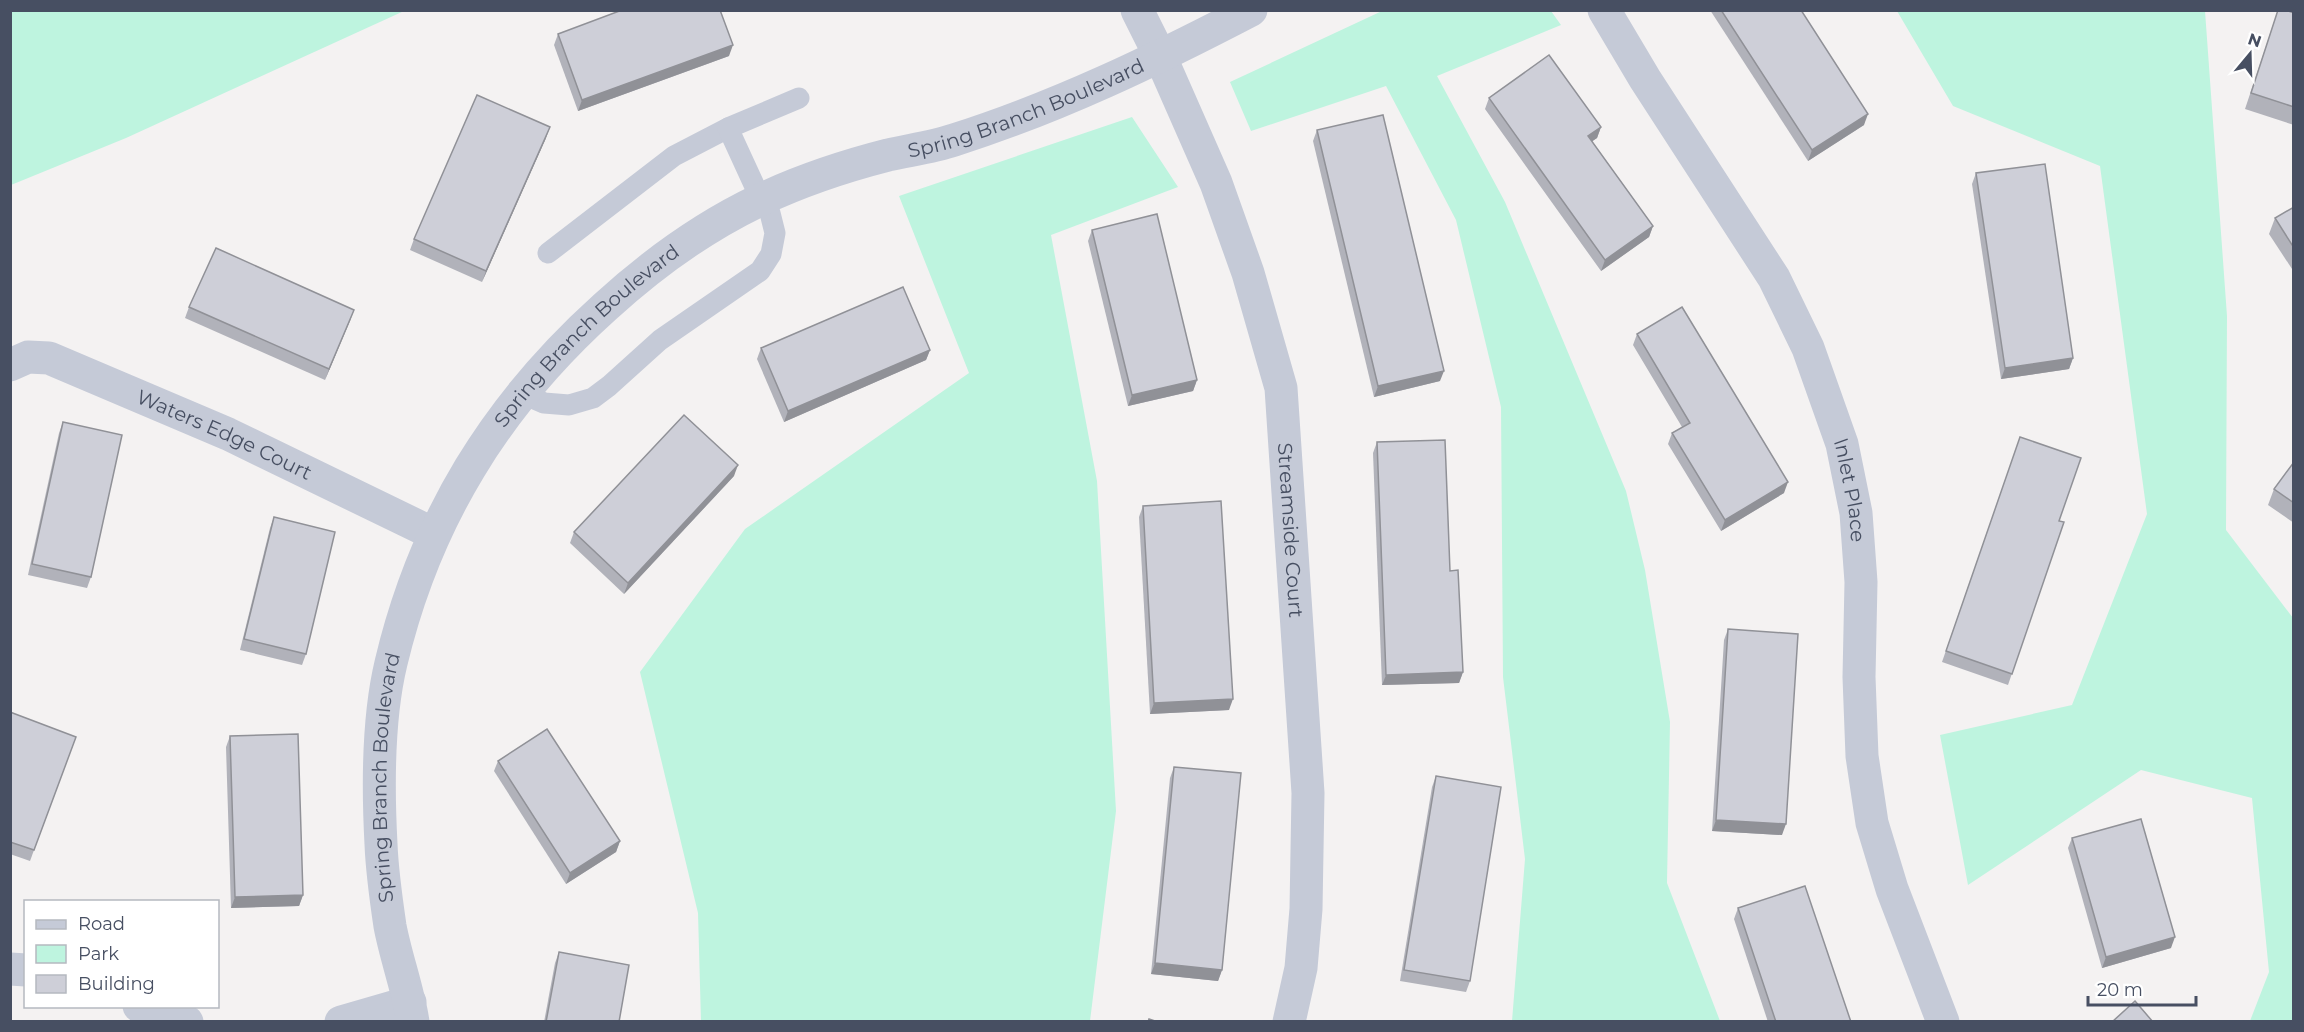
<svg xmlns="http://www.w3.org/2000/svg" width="2304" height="1032" viewBox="0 0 2304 1032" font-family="Montserrat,sans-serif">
<rect width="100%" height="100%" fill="#f4f2f2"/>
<g fill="#bef4df">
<polygon points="11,10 404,10 404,11 126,138 11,185"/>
<polygon points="1382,11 1551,11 1561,25 1437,76 1505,202 1626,491 1645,570 1670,722 1667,883 1720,1021 1512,1021 1525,859 1503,677 1501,407 1456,220 1386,86 1251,131 1230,82"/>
<polygon points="1897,11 2205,11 2227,316 2226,530 2293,618 2293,1021 2250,1021 2269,972 2252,798 2141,770 1968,885 1940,735 2072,705 2147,514 2100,166 1953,106"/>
<polygon points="1132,117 1178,187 1051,235 1097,481 1116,811 1090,1021 701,1021 698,913 640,672 745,529 969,373 899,196"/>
</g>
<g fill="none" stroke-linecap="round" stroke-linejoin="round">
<g stroke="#c5cad7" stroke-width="21">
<polyline points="548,253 674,156 728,128"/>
<polyline points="521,393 544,403 569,405 593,398 609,386 660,340 760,271 771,254 775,233 770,213 761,200 728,128 799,98"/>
</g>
<g stroke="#c5cad7" stroke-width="33">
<path id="s1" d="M1137,10L1161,58L1216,183L1248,273L1281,388L1308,793L1306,909L1301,968L1289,1022"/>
<path id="s2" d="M1604,10L1645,79L1774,278L1808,348L1842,444L1856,513L1861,582L1859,677L1862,756L1872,823L1892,889L1943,1022"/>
<path id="s3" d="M10,365L28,357L49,358L228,434L434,534"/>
<polyline points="10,969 26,970"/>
<polyline points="139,1006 164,1016 187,1022"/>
<polyline points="341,1022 410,1002"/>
<path id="s4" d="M413,1022C408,989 396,958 390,926C386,899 382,870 381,844C378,788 378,717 391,663C425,520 496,405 605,307C651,265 703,227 760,200C800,181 845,166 888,155C910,150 933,147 954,140C1058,107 1155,60 1251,10"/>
</g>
</g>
<g fill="#b1b2ba">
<polygon points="1710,10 1801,10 1864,125 1808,161"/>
<polygon points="2278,10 2294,13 2294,125 2245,109"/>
<polygon points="558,34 729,56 578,111 554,45"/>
<polygon points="1489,98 1601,127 1597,138 1592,141 1653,226 1649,237 1601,271 1485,109"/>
<polygon points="1317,130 1440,381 1374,397 1313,141"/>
<polygon points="546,138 482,282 410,250 414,239"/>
<polygon points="1976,173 2073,358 2069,369 2001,379 1972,184"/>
<polygon points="2294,207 2294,272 2269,234 2275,218"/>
<polygon points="1092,230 1197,380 1193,391 1128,406 1088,241"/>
<polygon points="189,307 354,310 325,380 185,318"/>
<polygon points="1637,334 1784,493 1721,531 1668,444 1672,433 1682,427 1633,345"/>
<polygon points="761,348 930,350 926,360 784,422 757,359"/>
<polygon points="63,422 91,577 87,588 28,575 59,433"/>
<polygon points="2020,437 2059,521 2064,522 2008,685 1942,662"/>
<polygon points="1377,442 1450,571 1463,672 1459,683 1382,685 1373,453"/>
<polygon points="2294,462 2294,523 2268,505 2274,489"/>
<polygon points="734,476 624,594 570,543 574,532"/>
<polygon points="1143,506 1229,710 1150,714 1139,517"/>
<polygon points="274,517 306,654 302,665 240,650 270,528"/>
<polygon points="1728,629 1782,835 1712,831 1724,640"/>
<polygon points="10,712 76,737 30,861 10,854"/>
<polygon points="230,736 303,895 299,906 231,908 226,747"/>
<polygon points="498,761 620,841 616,852 566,884 494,771"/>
<polygon points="1174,767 1222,970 1218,981 1151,974 1170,778"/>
<polygon points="1436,776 1470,981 1466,992 1400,981 1432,787"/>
<polygon points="2072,838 2171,948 2102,968 2068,848"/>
<polygon points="1738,908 1851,1022 1768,1022 1734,919"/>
<polygon points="559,952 619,1022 544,1022 555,963"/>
</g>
<g fill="#909197">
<polygon points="733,45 729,56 578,111 582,100"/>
<polygon points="1868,114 1864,125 1808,161 1812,150"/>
<polygon points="550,127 546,138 482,282 486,271"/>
<polygon points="1601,127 1597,138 1584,147 1588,136"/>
<polygon points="1653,226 1649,237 1601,271 1605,260"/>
<polygon points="354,310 350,321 325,380 329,369"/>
<polygon points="930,350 926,360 784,422 788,411"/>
<polygon points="2073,358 2069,369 2001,379 2005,368"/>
<polygon points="1444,371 1440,381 1374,397 1378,386"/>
<polygon points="1197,380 1193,391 1128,406 1132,395"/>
<polygon points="738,465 734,476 624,594 628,583"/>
<polygon points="1788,482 1784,493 1721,531 1725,520"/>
<polygon points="1463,672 1459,683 1382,685 1386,675"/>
<polygon points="1233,699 1229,710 1150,714 1154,703"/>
<polygon points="1716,820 1786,824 1782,835 1712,831"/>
<polygon points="620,841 616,852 566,884 570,873"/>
<polygon points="303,895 299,906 231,908 235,897"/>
<polygon points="2175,937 2171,948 2102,968 2106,957"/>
<polygon points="1155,963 1222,970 1218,981 1151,974"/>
</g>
<g fill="#cecfd8" stroke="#909197" stroke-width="1.5">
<polygon points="622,10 720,10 733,45 582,100 558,34"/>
<polygon points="1721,10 1801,10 1868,114 1812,150"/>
<polygon points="2278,10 2285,10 2294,13 2294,107 2251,93"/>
<polygon points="1549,55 1601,127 1588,136 1653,226 1605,260 1489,98"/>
<polygon points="477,95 550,127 486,271 414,239"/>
<polygon points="1383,115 1444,371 1378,386 1317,130"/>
<polygon points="2045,164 2073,358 2005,368 1976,173"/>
<polygon points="2294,207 2294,248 2275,218"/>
<polygon points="1157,214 1197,380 1132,395 1092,230"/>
<polygon points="216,248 354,310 329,369 189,307"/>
<polygon points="903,287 930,350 788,411 761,348"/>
<polygon points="1682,307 1788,482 1725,520 1672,433 1690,423 1637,334"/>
<polygon points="684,415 738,465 628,583 574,532"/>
<polygon points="63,422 122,435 91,577 32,564"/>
<polygon points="2020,437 2081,458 2059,521 2064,522 2012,674 1946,651"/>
<polygon points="1445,440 1450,571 1458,570 1463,672 1386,675 1377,442"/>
<polygon points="2294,462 2294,503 2274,489"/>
<polygon points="1221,501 1233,699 1154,703 1143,506"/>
<polygon points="274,517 335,532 306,654 244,639"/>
<polygon points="1728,629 1798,634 1786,824 1716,820"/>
<polygon points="10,712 76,737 34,850 10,842"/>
<polygon points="547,729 620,841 570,873 498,761"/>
<polygon points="298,734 303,895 235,897 230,736"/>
<polygon points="1174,767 1241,773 1222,970 1155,963"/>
<polygon points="1436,776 1501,787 1470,981 1404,970"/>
<polygon points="2141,819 2175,937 2106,957 2072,838"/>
<polygon points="1805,886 1851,1022 1776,1022 1738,908"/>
<polygon points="559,952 629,965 619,1022 546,1022"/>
<polygon points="2135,1001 2153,1022 2112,1022"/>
<polygon points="1149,1019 1158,1022 1148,1022"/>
</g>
<g text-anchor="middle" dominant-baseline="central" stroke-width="5" stroke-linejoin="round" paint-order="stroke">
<g font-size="20" fill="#474f62" stroke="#fff">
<text stroke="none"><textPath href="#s4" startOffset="1256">Spring Branch Boulevard</textPath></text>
<text stroke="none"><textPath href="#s4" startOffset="752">Spring Branch Boulevard</textPath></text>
<text stroke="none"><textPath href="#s3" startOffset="232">Waters Edge Court</textPath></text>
<text stroke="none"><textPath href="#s2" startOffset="544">Inlet Place</textPath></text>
<text stroke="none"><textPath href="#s1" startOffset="548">Streamside Court</textPath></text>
<text stroke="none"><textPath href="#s4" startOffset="248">Spring Branch Boulevard</textPath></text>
</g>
</g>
<rect width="2304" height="1032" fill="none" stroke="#474f62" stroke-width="24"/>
<rect x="24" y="900" width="195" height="108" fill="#ffffff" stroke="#b5b9c0" stroke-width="1.5"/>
<rect x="36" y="920" width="30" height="9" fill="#c5cad7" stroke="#b5b9c0" stroke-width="1.5"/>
<text x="78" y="930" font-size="18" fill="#474f62">Road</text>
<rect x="36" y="945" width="30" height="18" fill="#bef4df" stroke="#b5b9c0" stroke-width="1.5"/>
<text x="78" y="960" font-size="18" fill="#474f62">Park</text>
<rect x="36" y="975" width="30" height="18" fill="#cecfd8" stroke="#b5b9c0" stroke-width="1.5"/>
<text x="78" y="990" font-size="18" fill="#474f62">Building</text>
<g transform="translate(2250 54) rotate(19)" stroke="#ffffff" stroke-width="4.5" paint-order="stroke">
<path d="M0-4.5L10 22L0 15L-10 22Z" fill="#474f62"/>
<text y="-9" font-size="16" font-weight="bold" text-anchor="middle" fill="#474f62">N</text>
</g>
<path d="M2088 996v9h108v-9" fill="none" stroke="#474f62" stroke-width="3"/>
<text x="2097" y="996" font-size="18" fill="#474f62" stroke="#ffffff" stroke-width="4.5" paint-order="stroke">20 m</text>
</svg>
